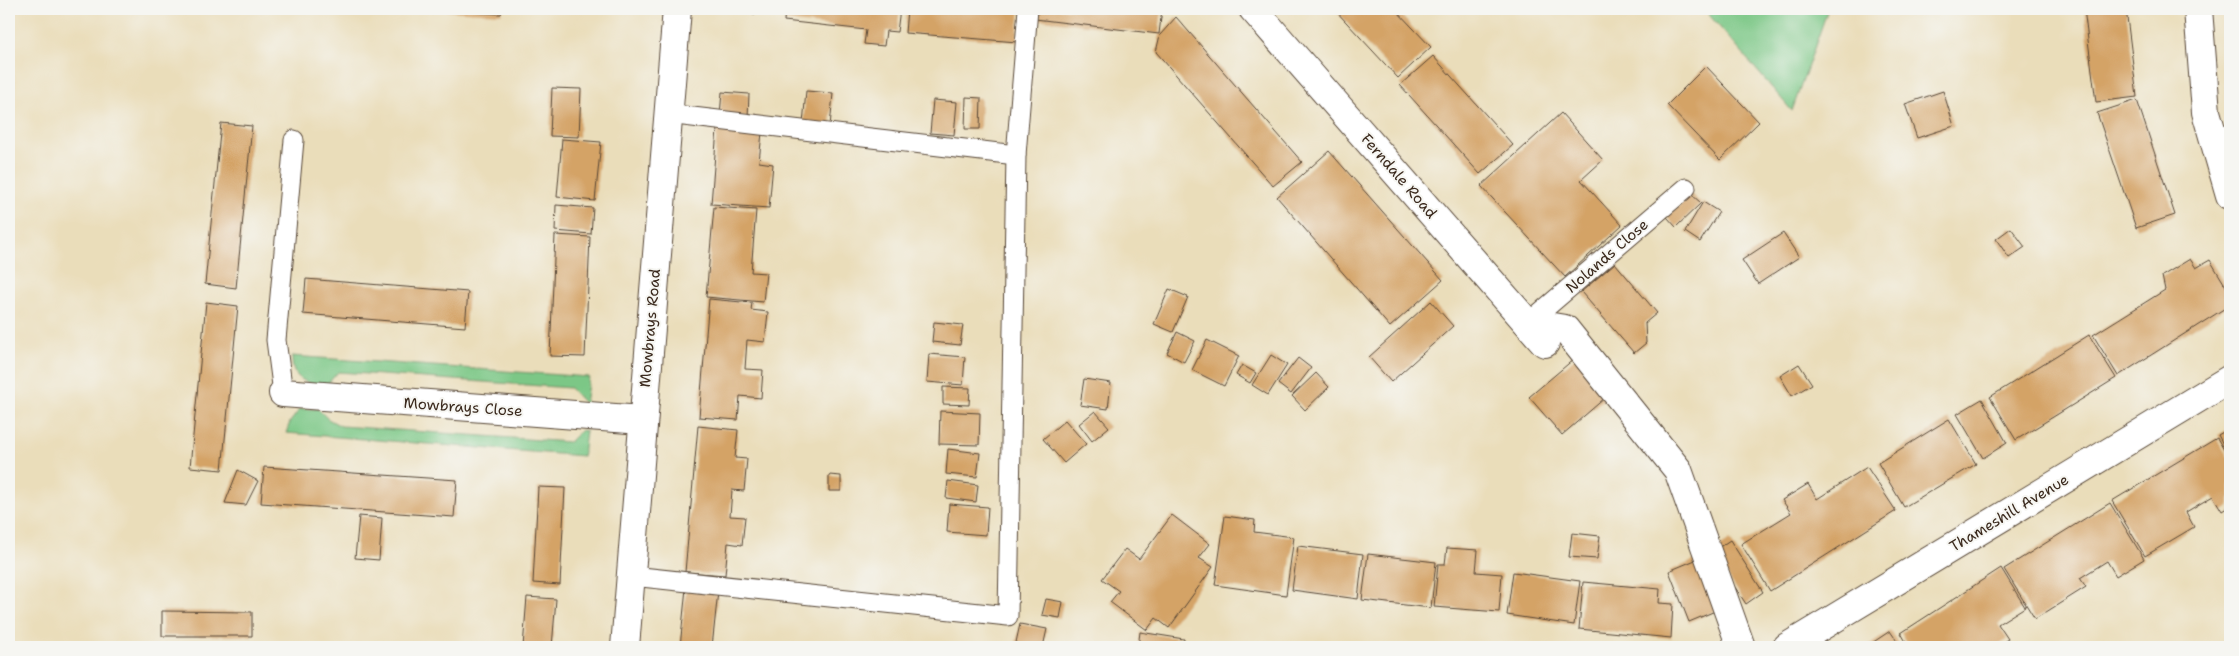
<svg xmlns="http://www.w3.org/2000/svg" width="2239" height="656" viewBox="0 0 2239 656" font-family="'Shantell Sans',sans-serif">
<rect width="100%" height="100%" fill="#f6f6f2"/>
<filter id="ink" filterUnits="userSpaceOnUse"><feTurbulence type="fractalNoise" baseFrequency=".02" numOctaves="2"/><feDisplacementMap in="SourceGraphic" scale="10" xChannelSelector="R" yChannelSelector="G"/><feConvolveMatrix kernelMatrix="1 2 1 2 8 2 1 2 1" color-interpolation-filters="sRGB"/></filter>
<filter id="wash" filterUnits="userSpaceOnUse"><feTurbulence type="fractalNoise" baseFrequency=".0096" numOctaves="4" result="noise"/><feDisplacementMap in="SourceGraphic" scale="20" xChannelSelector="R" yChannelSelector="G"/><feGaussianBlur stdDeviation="1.12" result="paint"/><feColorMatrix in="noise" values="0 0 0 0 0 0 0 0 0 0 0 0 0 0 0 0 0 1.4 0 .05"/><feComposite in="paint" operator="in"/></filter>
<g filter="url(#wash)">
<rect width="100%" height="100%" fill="#eaddba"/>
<g fill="#7cc786" stroke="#5c7852">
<polygon points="1704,9 1828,9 1792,111"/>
<path d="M292,356L589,377L585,404L570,388L338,372L325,387C305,382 291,380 292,356Z"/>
<polygon points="300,409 318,409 328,419 341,426 569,442 581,430 586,431 583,456 286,433 290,422"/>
</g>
<g id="blocks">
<g fill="#d4a366">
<polygon points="447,9 503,9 501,14 447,11"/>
<polygon points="716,9 756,9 755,15"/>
<polygon points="785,9 900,9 897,32 886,31 884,46 864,44 866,30 784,21"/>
<polygon points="907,9 1020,9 1017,42 905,33"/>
<polygon points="1036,9 1162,9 1159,34 1035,19"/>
<polygon points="1334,9 1395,9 1431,47 1398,78"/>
<polygon points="2084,9 2126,9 2137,97 2096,102"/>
<polygon points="1176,17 1302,162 1273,186 1156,52 1160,35"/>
<polygon points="1433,56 1513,145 1480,174 1400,85"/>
<polygon points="1706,66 1759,122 1720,160 1667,105"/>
<polygon points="552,88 581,89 579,137 550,136"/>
<polygon points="806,91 833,93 830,127 803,124"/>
<polygon points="1943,91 1954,126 1917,138 1905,104"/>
<polygon points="722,92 749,94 748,117 720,115"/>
<polygon points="966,97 981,98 980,129 965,129"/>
<polygon points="933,100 957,102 954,135 930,133"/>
<polygon points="2137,100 2175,215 2136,228 2097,113"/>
<polygon points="1561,113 1603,160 1581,180 1622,225 1565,277 1481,186"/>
<polygon points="221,123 252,126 236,288 205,284"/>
<polygon points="717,129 762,132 759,162 773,164 769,208 711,204"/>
<polygon points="562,139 601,142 595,201 557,197"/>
<polygon points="1329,151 1443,280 1390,327 1277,197"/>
<polygon points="1691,194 1701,203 1676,227 1667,217"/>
<polygon points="1703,202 1719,212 1700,242 1685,232"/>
<polygon points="556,205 593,208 591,234 555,231"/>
<polygon points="714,207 756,210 751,272 766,273 763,302 706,297"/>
<polygon points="2011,228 2025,247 2009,258 1996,239"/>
<polygon points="1783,233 1799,257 1758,284 1742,260"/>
<polygon points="555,235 590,237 585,357 550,356"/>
<polygon points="2190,259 2196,268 2210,260 2230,293 2230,305 2118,376 2093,335 2165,290 2162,276"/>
<polygon points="1615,263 1657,313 1645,323 1646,343 1634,353 1581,292"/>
<polygon points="306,279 468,292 465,327 303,314"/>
<polygon points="1169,289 1188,297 1173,332 1154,324"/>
<polygon points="709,299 752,303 751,310 768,312 765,342 747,340 745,369 763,370 761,398 740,396 738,420 699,417"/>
<polygon points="1431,301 1453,326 1391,382 1369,357"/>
<polygon points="206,302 238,306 222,470 190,467"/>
<polygon points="934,322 963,325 960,345 932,342"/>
<polygon points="1177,332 1195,341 1184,362 1167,353"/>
<polygon points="2089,335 2116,378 2016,440 1990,397"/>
<polygon points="1207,340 1239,356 1224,386 1192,370"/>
<polygon points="1581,353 1613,391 1562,435 1529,397"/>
<polygon points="929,354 965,357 963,385 927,382"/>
<polygon points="1271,355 1287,365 1268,395 1252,385"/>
<polygon points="1298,358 1311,368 1291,394 1278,384"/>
<polygon points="1799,364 1812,384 1792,396 1780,376"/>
<polygon points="1242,365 1256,373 1250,383 1236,375"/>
<polygon points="1316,373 1329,387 1305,410 1292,396"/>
<polygon points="1084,379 1111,383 1108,409 1080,405"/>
<polygon points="943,387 970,388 969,405 943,404"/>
<polygon points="1982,399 2007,443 1983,458 1957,414"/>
<polygon points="940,411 980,413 979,445 939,444"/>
<polygon points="1095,411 1109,427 1092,441 1079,424"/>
<polygon points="1949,419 1976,464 1904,507 1878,463"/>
<polygon points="1065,420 1086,444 1064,463 1043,439"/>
<polygon points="698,426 738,430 735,458 747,459 744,491 732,490 730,516 745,517 742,545 728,543 725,575 685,572"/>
<polygon points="2230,428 2230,457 2218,435"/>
<polygon points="2217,438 2230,460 2230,506 2222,511 2213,496 2186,512 2194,527 2145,556 2112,501"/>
<polygon points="948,449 980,453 977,477 946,474"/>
<polygon points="264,467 457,480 454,517 261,503"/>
<polygon points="1867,467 1896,511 1770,591 1741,544 1791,513 1782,500 1808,484 1817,499"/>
<polygon points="238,470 258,481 246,505 225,503"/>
<polygon points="829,475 841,476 841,491 829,491"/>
<polygon points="948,481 978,485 976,502 946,498"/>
<polygon points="538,487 565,488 560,585 533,583"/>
<polygon points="2110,503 2144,559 2116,576 2107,561 2080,578 2086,587 2035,619 2004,569"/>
<polygon points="949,504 988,507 986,535 947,532"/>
<polygon points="1172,515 1210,544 1199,558 1213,567 1169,628 1156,618 1147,630 1110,602 1119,591 1102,579 1125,549 1139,559"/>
<polygon points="359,516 382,518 379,560 355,558"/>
<polygon points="1225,516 1255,520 1254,532 1294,537 1286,595 1215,585"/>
<polygon points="1572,533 1600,536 1597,559 1569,557"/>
<polygon points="1730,540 1763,592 1746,604 1712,552"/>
<polygon points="1298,546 1363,554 1358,599 1292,590"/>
<polygon points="1447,548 1478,550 1476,572 1502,574 1499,612 1434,607 1438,564 1445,564"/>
<polygon points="1368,554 1436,562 1431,608 1362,600"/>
<polygon points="1700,558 1720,609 1689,622 1669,571"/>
<polygon points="2001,568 2025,607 1998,624 2008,639 1996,647 1976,647 1972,642 1964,647 1909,647 1901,633"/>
<polygon points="1513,572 1580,581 1574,625 1507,615"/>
<polygon points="1583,582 1660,589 1659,603 1673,604 1671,638 1579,629"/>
<polygon points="686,588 718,591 712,647 680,647"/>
<polygon points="527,597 556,599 552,647 523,647"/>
<polygon points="1046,599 1063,602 1060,618 1042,615"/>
<polygon points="162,611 252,612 252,636 162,636"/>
<polygon points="1020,624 1047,629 1043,647 1015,647"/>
<polygon points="1890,631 1901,647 1866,647"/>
<polygon points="1140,632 1184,639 1183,647 1138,647"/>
</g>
</g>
</g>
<g filter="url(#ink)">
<use href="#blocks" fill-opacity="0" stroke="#554535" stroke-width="1"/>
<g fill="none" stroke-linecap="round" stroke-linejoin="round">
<defs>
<g id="service">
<polyline points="667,114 1016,155"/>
<polyline points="1528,323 1686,188"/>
<polyline points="283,393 276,340 294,140"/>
<polyline points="632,576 1008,616 1016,155 1028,9"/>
</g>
<g id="minor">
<polyline points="1253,9 1545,343"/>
<polyline points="2198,9 2206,112 2230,195"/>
<polyline points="1528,323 1565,329 1678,470 1741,647"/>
<polyline points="283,393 642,420"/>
<polyline points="625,647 677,9"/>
<polyline points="1787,647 2230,379"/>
</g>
</defs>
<use href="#service" stroke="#554535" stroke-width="21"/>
<use href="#minor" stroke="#554535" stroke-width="30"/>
<use href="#service" stroke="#fff" stroke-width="19"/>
<use href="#minor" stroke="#fff" stroke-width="28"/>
</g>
</g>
<g text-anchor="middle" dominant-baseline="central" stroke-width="4" stroke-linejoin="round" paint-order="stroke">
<g font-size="15" fill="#3b2a1e" stroke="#f6f6f2">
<text transform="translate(1399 176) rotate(49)">Ferndale Road</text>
<text transform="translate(1607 256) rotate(-41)">Nolands Close</text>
<text transform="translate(650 328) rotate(-85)">Mowbrays Road</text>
<text transform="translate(463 407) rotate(4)">Mowbrays Close</text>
<text transform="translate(2009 513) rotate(-31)">Thameshill Avenue</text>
</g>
</g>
<rect width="2239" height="656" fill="none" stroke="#f6f6f2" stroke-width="30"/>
</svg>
